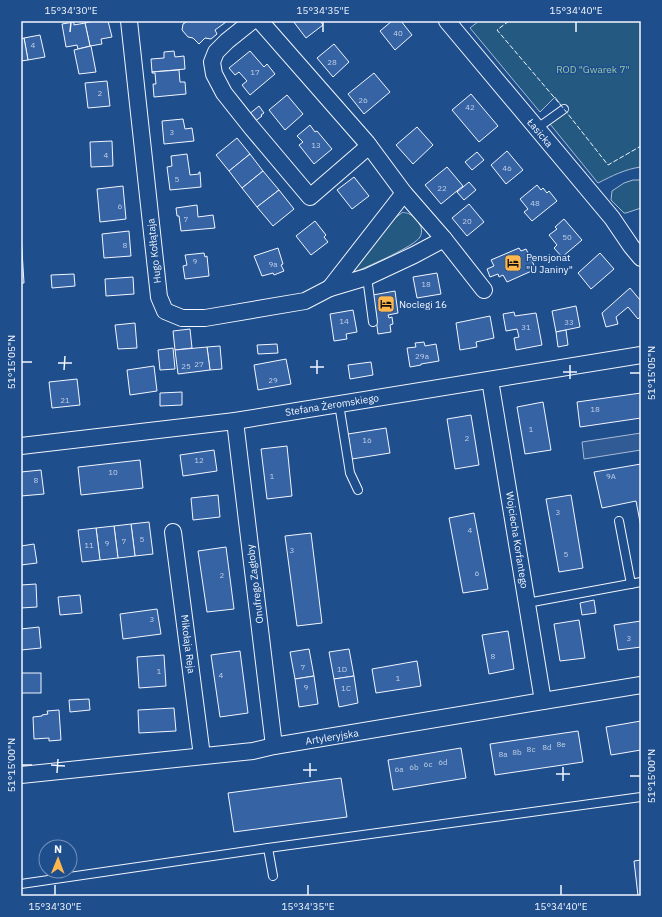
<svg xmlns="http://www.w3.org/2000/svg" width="662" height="917" viewBox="0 0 662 917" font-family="'IBM Plex Sans',sans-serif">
<rect width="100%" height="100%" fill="#1f4e8c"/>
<g fill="#245a82" stroke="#a8bbd7">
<path d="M479,21H641V167C625,169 612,176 598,183L550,124L566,112L555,97L540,112L470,28Z"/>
<polygon points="633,180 641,180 641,208 626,213 624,213 611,200 612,191 624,183"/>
<path d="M403,212C404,213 409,213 409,214C413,215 418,221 420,225C422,228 422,234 420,237C415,246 369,266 357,271L352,272C366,253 383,225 403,212Z"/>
</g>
<polygon fill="#305b95" stroke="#a8bbd7" points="641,433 641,450 584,459 582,442"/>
<g fill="#3563a3" stroke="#f2f6ff">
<polygon points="94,21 108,21 112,37 101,39 102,44 90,46 85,23"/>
<polygon points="188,21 225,21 226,22 215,30 217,34 211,39 205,38 199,44 193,38 188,37 182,30 183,24"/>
<polygon points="293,21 320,21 323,25 306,38"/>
<polygon points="392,21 401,21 412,35 395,50 380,31"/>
<polygon points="74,22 74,25 85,23 90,46 78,49 77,45 66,47 62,24"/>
<polygon points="40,35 45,57 28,60 24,38"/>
<polygon points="24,38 28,60 21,61 21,39"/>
<polygon points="334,44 349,62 333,77 317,58"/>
<polygon points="91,46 96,72 79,74 74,50"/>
<polygon points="174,51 175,57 184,56 185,69 152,72 151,59 164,58 164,52"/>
<polygon points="250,51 264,67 267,64 275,74 250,95 242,85 247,81 239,72 235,75 229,68"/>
<polygon points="179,70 180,82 185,82 186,94 154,97 153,84 156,84 155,73 152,73 152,72"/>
<polygon points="374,73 390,92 364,114 348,94"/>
<polygon points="107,81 110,106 88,108 85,83"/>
<polygon points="471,94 498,126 479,142 452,110"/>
<polygon points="287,95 303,114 285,130 269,110"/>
<polygon points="259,106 264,113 261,115 262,116 254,122 248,115"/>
<polygon points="183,119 185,129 192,128 194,141 164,144 162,121"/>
<polygon points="310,125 315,132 317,131 332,149 314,164 299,145 303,142 297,136"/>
<polygon points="417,127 433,145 413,164 396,145"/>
<polygon points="237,138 250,154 229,171 216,155"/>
<polygon points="112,141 113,166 91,167 90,142"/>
<polygon points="507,151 523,170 506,184 491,165"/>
<polygon points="477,152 484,160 472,170 465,162"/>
<polygon points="187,154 190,175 199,174 199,172 200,172 201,187 170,190 167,167 172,166 171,156"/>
<polygon points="250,154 263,171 242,188 229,171"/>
<polygon points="447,167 463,186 441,204 425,185"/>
<polygon points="263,171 279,190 257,207 242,188"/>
<polygon points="354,177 369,196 352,209 337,190"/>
<polygon points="469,182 476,190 464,200 457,192"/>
<polygon points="537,185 541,190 543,188 547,193 549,191 557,201 532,221 524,212 528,209 520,199"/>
<polygon points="123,186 126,219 100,222 97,189"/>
<polygon points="279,190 294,209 273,226 257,207"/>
<polygon points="469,204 484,222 467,236 452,218"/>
<polygon points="197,205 198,217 213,215 215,228 181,231 179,216 177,216 176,208"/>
<polygon points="564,219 582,240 562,257 554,248 557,245 549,235 557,229 555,227"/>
<polygon points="315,221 326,235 324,237 328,242 311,255 296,236"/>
<polygon points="129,231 131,256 104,258 102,234"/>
<polygon points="21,235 24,283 21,283"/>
<polygon points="278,248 283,264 281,265 284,271 274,275 273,273 262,276 254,256"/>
<polygon points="519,248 521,251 526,249 536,269 507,282 503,275 499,277 498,274 490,277 487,269 494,266 491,260"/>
<polygon points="204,253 205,257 207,256 209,276 185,279 183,266 187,265 185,255"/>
<polygon points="600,253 614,269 591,289 578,273"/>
<polygon points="437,273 441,294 417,298 413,277"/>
<polygon points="74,274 75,286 52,288 51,275"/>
<polygon points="133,277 134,294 106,296 105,279"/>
<polygon points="630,288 640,300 641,300 641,316 638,319 628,307 616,317 618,324 606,327 602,313"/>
<polygon points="395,291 398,313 388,315 389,318 392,317 393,324 390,325 391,332 378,334 373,295"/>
<polygon points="576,306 580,327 556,332 552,311"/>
<polygon points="353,310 357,332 346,334 347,339 334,341 330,314"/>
<polygon points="514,312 515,316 536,313 542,345 516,350 514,338 519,337 517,329 506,331 503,314"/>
<polygon points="490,316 494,338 476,342 477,347 460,350 456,323"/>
<polygon points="135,323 137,348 118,349 115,325"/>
<polygon points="190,329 192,348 175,350 173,331"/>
<polygon points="566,330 568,345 558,347 556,332"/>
<polygon points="424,342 425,346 436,344 439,361 421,364 421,365 410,367 407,348 416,347 415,343"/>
<polygon points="277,344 278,353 258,354 257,345"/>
<polygon points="220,346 222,369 210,370 207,347"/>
<polygon points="207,347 210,370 178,374 175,350"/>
<polygon points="173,348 175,369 160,370 158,350"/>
<polygon points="286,359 291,384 258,390 254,365"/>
<polygon points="371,362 373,375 350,379 348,365"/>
<polygon points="154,366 157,391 130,395 127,370"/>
<polygon points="77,379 80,405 52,408 49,382"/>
<polygon points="182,392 182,405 160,406 160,393"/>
<polygon points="641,393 641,418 580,427 577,402"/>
<polygon points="543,402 551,450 525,454 517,407"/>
<polygon points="471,415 479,465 455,469 447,419"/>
<polygon points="386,428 390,453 352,459 348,434"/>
<polygon points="287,446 292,496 267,499 261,449"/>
<polygon points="214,450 217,471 183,476 180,455"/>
<polygon points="140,460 143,488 81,495 78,467"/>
<polygon points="641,464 641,527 636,501 602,508 594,472"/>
<polygon points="41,470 44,494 21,496 21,472"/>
<polygon points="218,495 220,517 193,520 191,498"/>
<polygon points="571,495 583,568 559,572 546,499"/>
<polygon points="474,513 488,589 463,593 449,518"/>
<polygon points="149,522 153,554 135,556 131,524"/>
<polygon points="131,524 135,556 118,558 114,526"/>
<polygon points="114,526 118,558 100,560 96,528"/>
<polygon points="96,528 100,560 82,562 78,530"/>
<polygon points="311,533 322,623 297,626 285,536"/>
<polygon points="34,544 37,563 21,565 21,546"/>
<polygon points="226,547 234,609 207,612 198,551"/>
<polygon points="36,584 37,607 21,608 21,585"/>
<polygon points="80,595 82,613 60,615 58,597"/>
<polygon points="594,600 596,613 582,615 580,603"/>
<polygon points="157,609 161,634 123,639 120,614"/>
<polygon points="579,620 585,658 560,661 554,624"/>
<polygon points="641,621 641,647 618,650 614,625"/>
<polygon points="39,627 41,648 21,650 21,629"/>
<polygon points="508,631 514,669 489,674 482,635"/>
<polygon points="309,649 314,676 295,679 290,652"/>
<polygon points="349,649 354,676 334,679 329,652"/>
<polygon points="240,651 248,713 220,717 211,655"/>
<polygon points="164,655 166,686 139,688 137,657"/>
<polygon points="417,661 421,686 376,693 372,669"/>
<rect x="21" y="673" width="20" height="20"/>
<polygon points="314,676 318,704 299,707 295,679"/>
<polygon points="354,676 358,703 339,707 334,679"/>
<polygon points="89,699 90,710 70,712 69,700"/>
<polygon points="174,708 176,731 139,733 138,710"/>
<polygon points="59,710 61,740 49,741 49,738 34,739 33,717 42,716 42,715 48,714 47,711"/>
<polygon points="641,721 641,750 611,755 606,727"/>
<polygon points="578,731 583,762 495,775 490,744"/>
<polygon points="461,748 466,778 393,790 388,760"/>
<polygon points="341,778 347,817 234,832 228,793"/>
<polygon points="641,860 641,896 638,896 634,861"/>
</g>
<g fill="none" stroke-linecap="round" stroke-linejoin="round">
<defs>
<g id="lane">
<polyline points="536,129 564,109"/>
<polyline points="367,277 373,322"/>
<polyline points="339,404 350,473 358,490"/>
<polyline points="619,521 631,584"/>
<polyline points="527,603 641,582"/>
<polyline points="268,848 273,876"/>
<polyline points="21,884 268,848 641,797"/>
</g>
<g id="street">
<polyline points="129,21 159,297 165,311 182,318 205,318 305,301 330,288 367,277 414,255 444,239"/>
<polyline points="252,21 227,41 216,52 212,62 214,74 224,93 251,127 310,197 369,146"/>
<polyline points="260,21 367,143 404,193 444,239 484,290"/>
<polyline points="447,21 612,218 631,246 641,258"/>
<polyline points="330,288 404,193"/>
<polyline points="490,380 543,701"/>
<polyline points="235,421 274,746"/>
<polyline points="21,446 235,421 641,355"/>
<polyline points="173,532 202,756"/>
<polyline points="21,775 253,751 274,746 543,701 641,685"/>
</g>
</defs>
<use href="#lane" stroke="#f2f6ff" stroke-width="10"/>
<use href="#street" stroke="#f2f6ff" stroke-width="18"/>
<use href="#lane" stroke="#1f4e8c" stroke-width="8"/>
<use href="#street" stroke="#1f4e8c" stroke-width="16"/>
<polyline stroke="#f2f6ff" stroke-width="1" stroke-dasharray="5 2" stroke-linecap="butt" points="509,21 497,30 564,109 608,165 641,146"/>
</g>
<path fill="none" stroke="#f2f6ff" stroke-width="1.5" d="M70,32L71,22M323,32V22M576,32V22M22,362H32M58,363H72M310,367H324M64,370L65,356M563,372H577M630,373H640M317,374V360M570,379V365M22,765H32M51,765L65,766M303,770H317M57,773L58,759M556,774H570M630,776H640M310,777V763M563,781V767M55,895V885M308,895V885M561,895V885"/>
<defs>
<symbol id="hotel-square" viewBox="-11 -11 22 22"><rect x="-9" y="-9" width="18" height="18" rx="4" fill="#ffb74d" stroke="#1f4e8c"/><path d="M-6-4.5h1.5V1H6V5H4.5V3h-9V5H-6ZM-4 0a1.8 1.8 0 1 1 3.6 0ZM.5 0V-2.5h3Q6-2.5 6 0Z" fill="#111"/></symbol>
</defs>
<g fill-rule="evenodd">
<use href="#hotel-square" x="503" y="253" width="20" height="20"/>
<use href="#hotel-square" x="376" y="294" width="20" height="20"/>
</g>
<g text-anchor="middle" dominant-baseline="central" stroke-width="3" stroke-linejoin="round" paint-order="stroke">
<g font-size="8" fill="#c3d1e8">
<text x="398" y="33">40</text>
<text x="33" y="45">4</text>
<text x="332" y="62">28</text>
<text x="255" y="72">17</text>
<text x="100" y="93">2</text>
<text x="363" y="100">26</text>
<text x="470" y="107">42</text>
<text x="172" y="132">3</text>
<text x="316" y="145">13</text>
<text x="106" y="155">4</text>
<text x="507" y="168">46</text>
<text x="177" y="179">5</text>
<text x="442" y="188">22</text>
<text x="535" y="203">48</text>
<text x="120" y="206">6</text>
<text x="186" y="219">7</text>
<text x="467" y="221">20</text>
<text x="567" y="237">50</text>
<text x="125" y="245">8</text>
<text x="195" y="261">9</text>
<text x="273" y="264">9a</text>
<text x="426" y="284">18</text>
<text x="344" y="321">14</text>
<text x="569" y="322">33</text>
<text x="526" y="327">31</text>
<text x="422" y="356">29a</text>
<text x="199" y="364">27</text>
<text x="186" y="366">25</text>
<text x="273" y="380">29</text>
<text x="65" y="400">21</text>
<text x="595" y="409">18</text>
<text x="531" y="429">1</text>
<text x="467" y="438">2</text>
<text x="367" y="440">16</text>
<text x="199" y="460">12</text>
<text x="113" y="472">10</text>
<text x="272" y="476">1</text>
<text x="611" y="476">9A</text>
<text x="36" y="480">8</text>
<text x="558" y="512">3</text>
<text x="470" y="530">4</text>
<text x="142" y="539">5</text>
<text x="124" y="541">7</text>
<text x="107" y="543">9</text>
<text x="89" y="545">11</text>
<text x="292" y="550">3</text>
<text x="566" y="554">5</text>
<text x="477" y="573">6</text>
<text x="222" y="575">2</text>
<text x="152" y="619">3</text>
<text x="629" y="638">3</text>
<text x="493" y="656">8</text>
<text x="303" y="667">7</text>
<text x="342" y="669">1D</text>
<text x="159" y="671">1</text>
<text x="221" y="675">4</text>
<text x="398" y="678">1</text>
<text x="306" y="687">9</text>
<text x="346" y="688">1C</text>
<text x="561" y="744">8e</text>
<text x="547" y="747">8d</text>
<text x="531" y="749">8c</text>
<text x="517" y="752">8b</text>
<text x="503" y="754">8a</text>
<text x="443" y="762">6d</text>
<text x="428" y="764">6c</text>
<text x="414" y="767">6b</text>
<text x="399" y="769">6a</text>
</g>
<g font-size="10" fill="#97c8a6" stroke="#1f4e8c">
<text x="593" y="69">ROD "Gwarek 7"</text>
</g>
<g font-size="10" fill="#f2f6ff" stroke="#1f4e8c">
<text transform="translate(540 133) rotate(50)">Łasicka</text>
<text transform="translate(154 251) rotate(-96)">Hugo Kołłątaja</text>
<text transform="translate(332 405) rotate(-9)">Stefana Żeromskiego</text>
<text transform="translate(517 540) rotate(81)">Wojciecha Korfantego</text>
<text transform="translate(255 584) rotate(-97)">Onufrego Zagłoby</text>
<text transform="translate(188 644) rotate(83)">Mikołaja Reja</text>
<text transform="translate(332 737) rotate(-9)">Artyleryjska</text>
</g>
<g font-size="10" fill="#f2f6ff" stroke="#1f4e8c" text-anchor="start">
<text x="526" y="257">Pensjonat<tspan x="526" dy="12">"U Janiny"</tspan></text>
<text x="399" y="304">Noclegi 16</text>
</g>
</g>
<rect width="662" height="917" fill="none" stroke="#1f4e8c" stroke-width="44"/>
<g transform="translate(58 859) rotate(1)"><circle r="19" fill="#1f4e8c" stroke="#7391ba"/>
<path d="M0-3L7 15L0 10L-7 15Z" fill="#ffb74d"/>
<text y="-6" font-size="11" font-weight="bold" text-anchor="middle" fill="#f2f6ff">N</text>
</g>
<rect x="22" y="22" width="618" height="873" fill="none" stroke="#f2f6ff" stroke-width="1.5"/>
<g font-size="10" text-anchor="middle" fill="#f2f6ff">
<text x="71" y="14">15°34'30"E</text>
<text x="323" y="14">15°34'35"E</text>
<text x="576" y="14">15°34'40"E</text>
<text transform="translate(11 362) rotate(-90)" y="4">51°15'05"N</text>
<text transform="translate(651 373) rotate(-90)" y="4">51°15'05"N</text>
<text transform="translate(11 765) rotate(-90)" y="4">51°15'00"N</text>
<text transform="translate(651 776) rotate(-90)" y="4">51°15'00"N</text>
<text x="55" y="910">15°34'30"E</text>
<text x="308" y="910">15°34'35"E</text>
<text x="561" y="910">15°34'40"E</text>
</g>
</svg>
